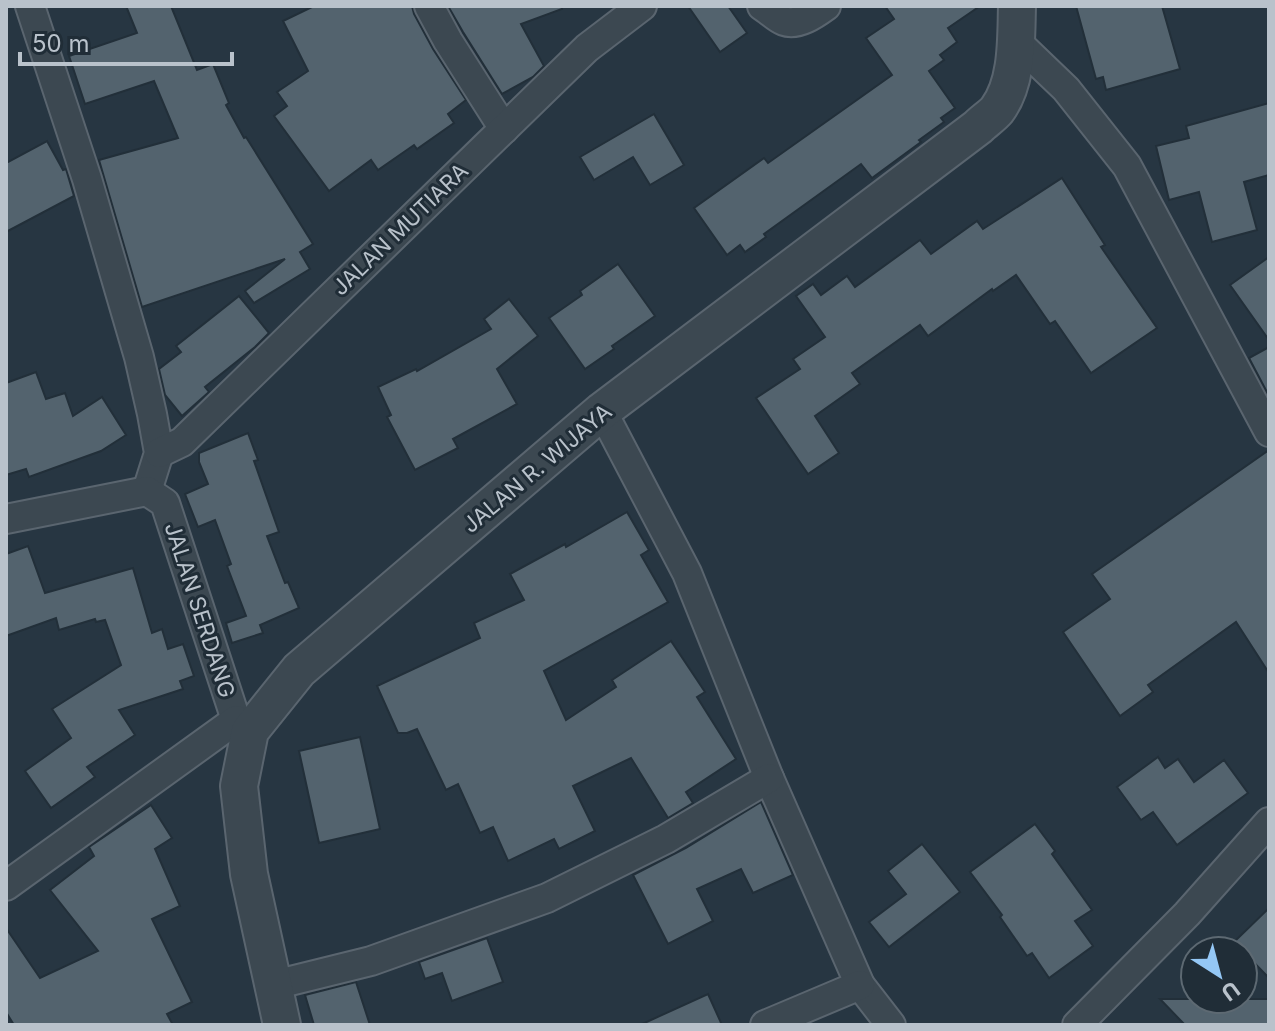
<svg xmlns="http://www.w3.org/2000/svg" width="1275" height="1031" viewBox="0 0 1275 1031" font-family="Inter,sans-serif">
<rect width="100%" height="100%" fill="#273642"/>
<g fill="#53636e" stroke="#222f39" stroke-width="2">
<polygon points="126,6 171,6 197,70 213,64 229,103 226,105 244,138 246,137 313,244 300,252 310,269 254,303 245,291 285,259 142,307 99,160 178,138 154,81 85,104 69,56 137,33"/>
<polygon points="314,6 412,6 414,14 433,49 466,100 448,114 454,123 417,149 414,145 378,170 371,160 329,191 274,116 287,106 277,92 308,71 283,21"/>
<polygon points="448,6 561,6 562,9 521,24 544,66 533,77 502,94 463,32"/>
<polygon points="688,6 728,6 747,33 720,52"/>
<polygon points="885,6 980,6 948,28 957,42 940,55 944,60 929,71 955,108 941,118 944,122 919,140 921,142 872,178 861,164 764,234 766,237 745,252 740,245 727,255 694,208 764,158 768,163 892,75 866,38 894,19"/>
<polygon points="1076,6 1162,6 1180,69 1106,90 1103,77 1096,79"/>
<polygon points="1269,103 1269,175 1244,182 1257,230 1212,242 1199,192 1169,200 1156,146 1189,138 1186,126"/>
<polygon points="654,114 684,165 650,185 633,157 594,180 580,157"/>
<polygon points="47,141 63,170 66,169 74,196 6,232 6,163"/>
<polygon points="1062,178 1105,245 1101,247 1157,328 1091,373 1055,321 1050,324 1016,275 993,291 992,289 928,336 920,325 852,373 860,384 815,416 839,453 808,474 756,398 800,369 793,359 825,337 796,296 813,284 821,295 847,276 855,287 920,240 931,254 977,221 983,229"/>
<polygon points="1269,257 1269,340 1230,285"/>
<polygon points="618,264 655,316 612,346 614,349 585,369 549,318 582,295 580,291"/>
<polygon points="239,296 269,333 255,347 205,387 209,392 182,416 165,395 159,369 181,352 176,346"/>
<polygon points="509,299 538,336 497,369 517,404 453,439 458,448 415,470 387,417 391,415 378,387 416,369 417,371 491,329 484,319"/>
<polygon points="1269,347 1269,396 1249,358"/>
<polygon points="36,372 46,399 65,393 73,416 102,397 126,435 101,451 29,477 26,469 6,475 6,383"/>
<polygon points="248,433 258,460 254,461 279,532 267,536 285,583 288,582 299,608 260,625 263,633 232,643 226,623 246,616 227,566 231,564 215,520 198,527 185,494 208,484 199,462 199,453"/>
<polygon points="1269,450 1269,673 1236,622 1148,685 1153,692 1120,716 1063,632 1110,599 1092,574"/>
<polygon points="627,512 649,550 641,555 668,602 544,671 566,720 616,687 612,680 671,641 705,692 697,697 736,759 686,792 693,803 668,818 631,758 573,786 595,831 559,849 554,839 508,861 493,827 480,833 458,784 446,790 417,729 407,733 398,733 377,686 480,638 474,623 524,600 510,574 565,544 566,547"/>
<polygon points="28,546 45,593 133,568 152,633 162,629 168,649 183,644 194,676 180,681 183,689 119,710 135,735 87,767 95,777 51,808 25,771 71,738 52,709 121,665 105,620 96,622 95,619 59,630 56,618 6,636 6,554"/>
<polygon points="360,737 380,829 319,843 299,751"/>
<polygon points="1158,757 1165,768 1178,759 1194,782 1224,760 1248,793 1177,845 1153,812 1141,820 1117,787"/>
<polygon points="761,802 793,875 753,893 741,869 697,889 713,921 668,944 633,875 686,848"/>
<polygon points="151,805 172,838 155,849 180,906 152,919 192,1002 167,1014 173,1025 14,1025 6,1012 6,928 40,978 98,951 50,890 94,856 89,847"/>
<polygon points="1035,824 1055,851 1052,854 1092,910 1075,921 1093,946 1049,978 1032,953 1027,956 1000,917 1002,915 970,872"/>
<polygon points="922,844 960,892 889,947 869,922 906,894 888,871"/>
<polygon points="1269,908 1269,978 1234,942"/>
<polygon points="487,938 503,982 452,1001 442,973 425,979 419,962"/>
<polygon points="356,982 370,1025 314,1025 305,995"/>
<polygon points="708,994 722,1025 640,1025"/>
<polygon points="1160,999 1269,999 1269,1025 1185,1025"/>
</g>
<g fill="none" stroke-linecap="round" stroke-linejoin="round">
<defs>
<g id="minor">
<polyline points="30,6 87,179 139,357 152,414 159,453 147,491"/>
<polyline points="429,6 448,41 504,129"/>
<path d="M762,6C769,10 776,18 784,21C798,26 815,14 826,6"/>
<polyline points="1016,41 1066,89 1127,166 1269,432"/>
<polyline points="602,411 687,573 769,778 860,985 891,1025"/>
<polyline points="159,453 182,442 587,48 642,6"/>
<polyline points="6,519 147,491 165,503 236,720 250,731"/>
<polyline points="6,886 236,720"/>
<polyline points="274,985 371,961 547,898 666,839 769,778"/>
<polyline points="765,1025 860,985"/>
<polyline points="1077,1025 1187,914 1269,822"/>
</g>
<path id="tertiary" d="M282,1025L249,874L239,786L250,731L299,670L602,411L978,127C984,121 992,116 997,110C1018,82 1016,39 1017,6"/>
</defs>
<use href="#minor" stroke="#5a656f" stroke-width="32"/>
<use href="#tertiary" stroke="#5a656f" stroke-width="40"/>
<use href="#minor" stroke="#3c4851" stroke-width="28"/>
<use href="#tertiary" stroke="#3c4851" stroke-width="36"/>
</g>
<g text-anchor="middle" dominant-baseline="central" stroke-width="6" stroke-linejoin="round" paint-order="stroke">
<g font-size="22" fill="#b9c2cb" stroke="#202d37">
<text transform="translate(400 229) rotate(-44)">JALAN MUTIARA</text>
<text transform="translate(537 468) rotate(-40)">JALAN R. WIJAYA</text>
<text transform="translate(200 610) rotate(72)">JALAN SERDANG</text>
</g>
</g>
<rect width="1275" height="1031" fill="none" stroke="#b9c2cb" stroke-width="16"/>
<g transform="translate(1219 975) rotate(144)"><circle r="38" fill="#202d37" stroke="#5d6972" stroke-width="2"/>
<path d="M0-6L14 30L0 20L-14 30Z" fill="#94c7f5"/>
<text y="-12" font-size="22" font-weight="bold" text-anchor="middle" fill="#b9c2cb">U</text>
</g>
<path d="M20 52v12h212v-12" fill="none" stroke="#b9c2cb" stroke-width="4"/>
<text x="32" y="52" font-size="24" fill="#b9c2cb" stroke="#202d37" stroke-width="6" paint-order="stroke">50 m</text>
</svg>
